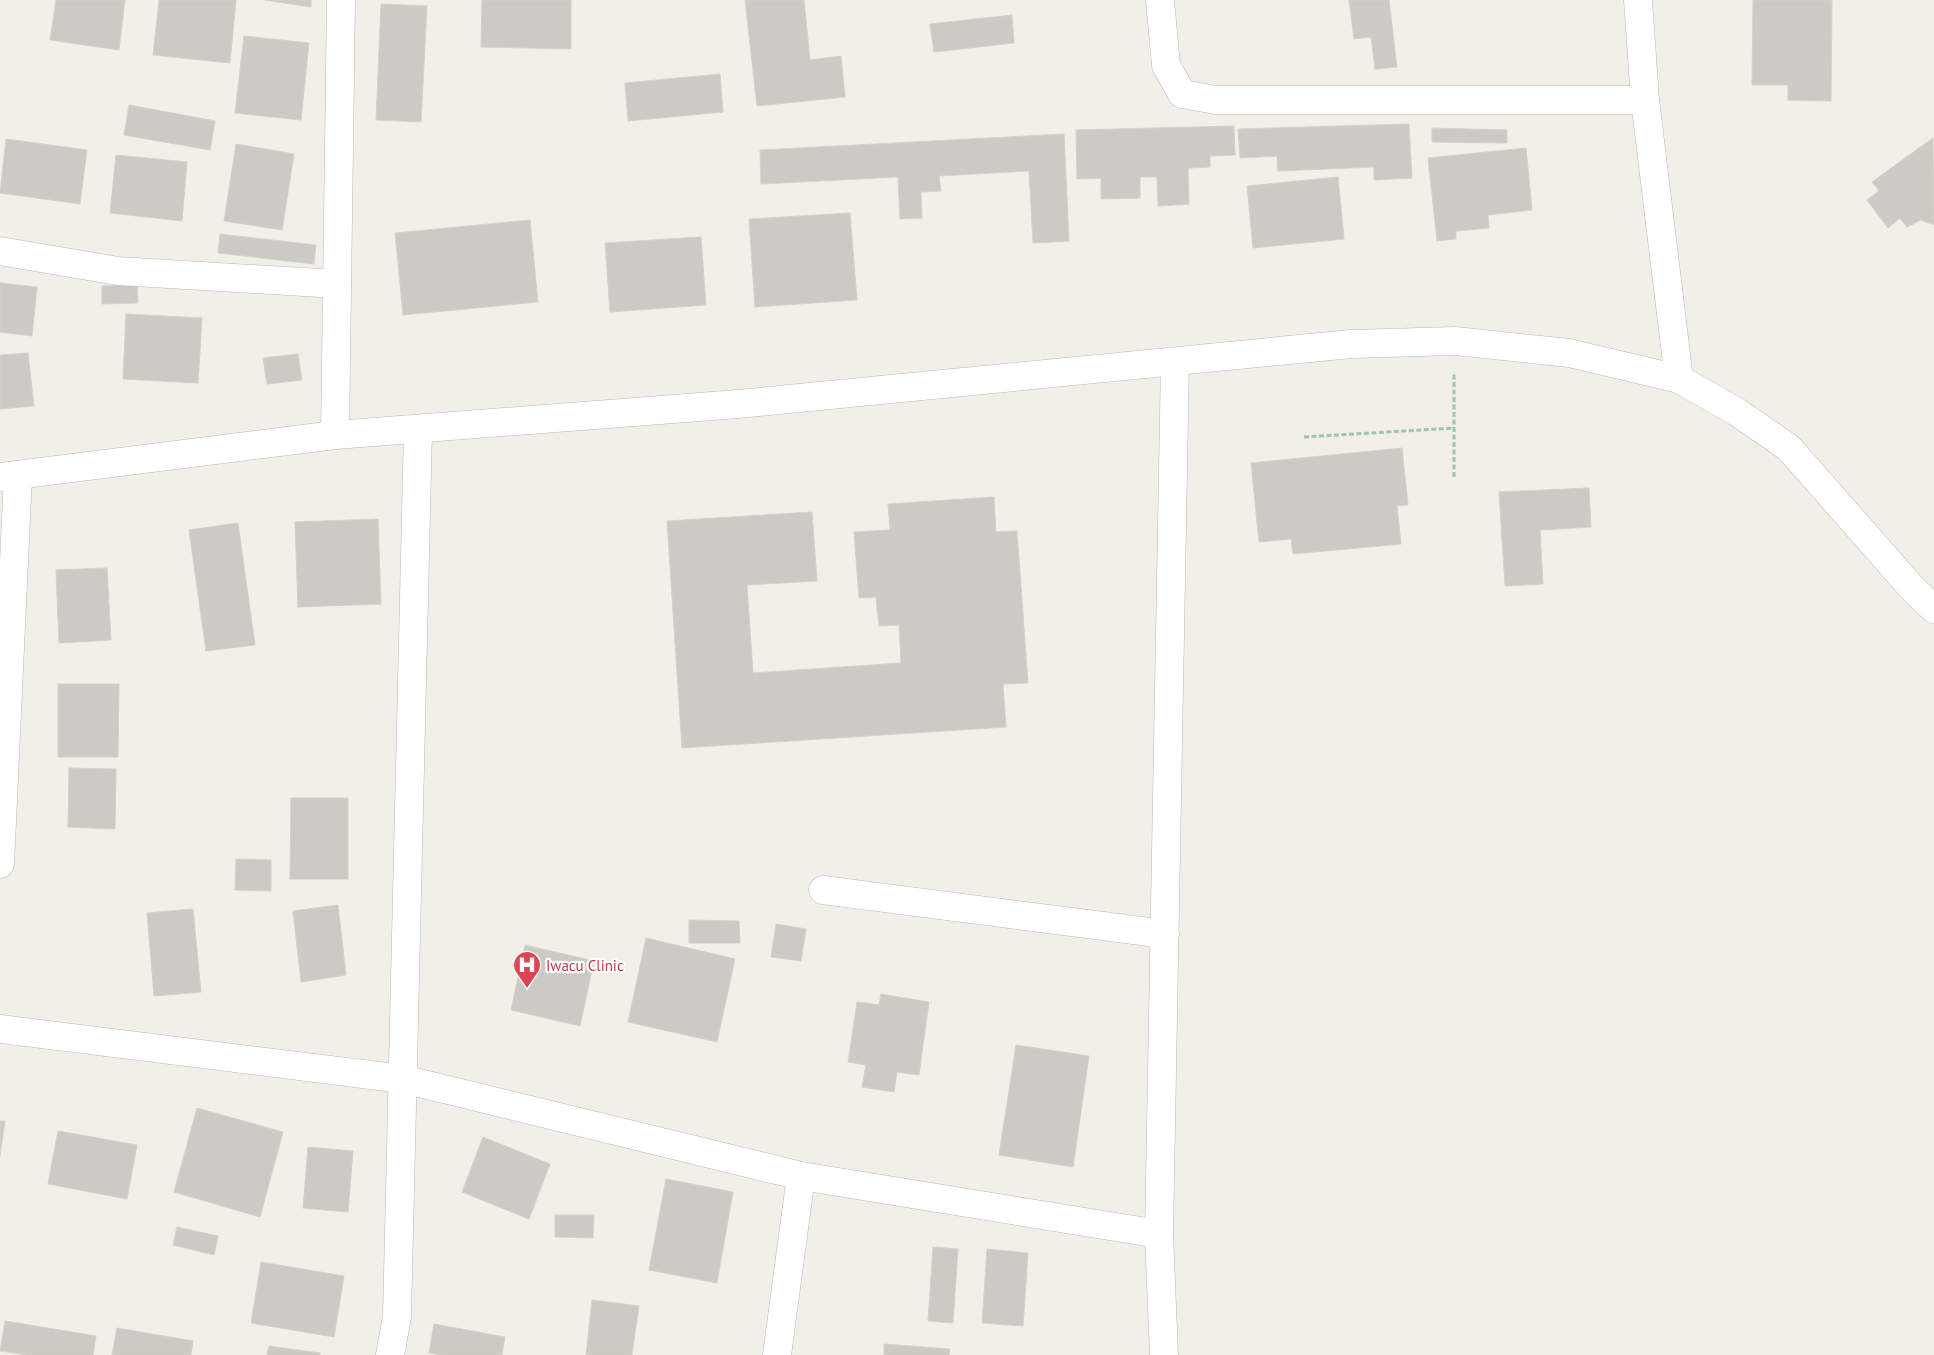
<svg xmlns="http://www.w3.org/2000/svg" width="1934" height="1355" viewBox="0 0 1934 1355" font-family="'PT Sans',sans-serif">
<rect width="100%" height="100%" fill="#f1efe8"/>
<g fill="#cccac5" stroke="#d6d1c6">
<polygon points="56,0 125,0 119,50 50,40"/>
<polygon points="159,0 236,0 230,63 153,55"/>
<polygon points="265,0 311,0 311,7"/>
<polygon points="482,0 571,0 571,49 481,47"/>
<polygon points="745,0 804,0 810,60 841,56 845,97 757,106"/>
<polygon points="1349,0 1389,0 1397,67 1375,69 1371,37 1354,39"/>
<polygon points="1753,0 1832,0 1831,101 1788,100 1788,85 1752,85"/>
<polygon points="381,4 427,6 421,122 376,120"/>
<polygon points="1012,15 1014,43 934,52 930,24"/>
<polygon points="244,36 309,43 301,120 235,113"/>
<polygon points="720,74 723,112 628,121 625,83"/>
<polygon points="129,105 215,121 210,150 124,135"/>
<polygon points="1409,124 1412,178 1374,180 1374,167 1278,171 1277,156 1240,158 1238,129"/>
<polygon points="1234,126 1235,155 1210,156 1210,167 1188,168 1189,204 1158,206 1157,177 1140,177 1140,198 1101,199 1101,178 1077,179 1076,130"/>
<polygon points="1432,128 1507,130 1507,143 1432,142"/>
<polygon points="1064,134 1069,241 1033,243 1029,171 939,176 941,191 921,192 922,218 900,219 898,177 761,184 760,150"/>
<polygon points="1933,138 1934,225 1921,220 1907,227 1900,218 1888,228 1867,200 1879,191 1872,182"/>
<polygon points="6,139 87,150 80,204 0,193"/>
<polygon points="236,144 294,154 282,230 224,221"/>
<polygon points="1526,148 1532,210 1488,215 1489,228 1456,231 1456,239 1437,241 1428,158"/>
<polygon points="116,155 187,162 182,221 110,213"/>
<polygon points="1338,177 1344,239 1253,248 1247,186"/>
<polygon points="850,213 857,300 755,307 749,219"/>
<polygon points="530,220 538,302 403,315 395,233"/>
<polygon points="220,234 316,245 314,264 218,253"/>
<polygon points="701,237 706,305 610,312 605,243"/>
<polygon points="0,283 37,287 32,336 0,332"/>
<polygon points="137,285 138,303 102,304 102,286"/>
<polygon points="126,314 202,318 198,383 123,379"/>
<polygon points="28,353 34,406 0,409 0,355"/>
<polygon points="298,354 302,380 267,384 263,358"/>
<polygon points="1402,448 1408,505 1397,506 1401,544 1293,554 1291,539 1259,542 1251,463"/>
<polygon points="1589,488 1591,527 1540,530 1543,584 1505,586 1499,492"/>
<polygon points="994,497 996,532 1017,531 1028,683 1003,684 1006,727 682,748 667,521 812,512 817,581 747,585 753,673 901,663 899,625 879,626 876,597 859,598 854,532 890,530 888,504"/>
<polygon points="378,519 381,604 298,607 295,522"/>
<polygon points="238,523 255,645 206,651 189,530"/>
<polygon points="107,568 111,640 59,643 56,570"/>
<polygon points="58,684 119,684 118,757 58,757"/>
<polygon points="69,768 116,769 115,829 68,827"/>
<polygon points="291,798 348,798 348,879 290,879"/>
<polygon points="236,859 271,860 271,891 235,890"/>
<polygon points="338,905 346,975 301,982 293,911"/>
<polygon points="193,909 201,992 154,996 147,913"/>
<polygon points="689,920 739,921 740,943 689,943"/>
<polygon points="776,924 806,929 801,961 771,957"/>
<polygon points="646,938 735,959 717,1042 628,1022"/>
<polygon points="525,945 594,961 580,1026 511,1010"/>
<polygon points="881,994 929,1002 919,1075 897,1072 894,1092 862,1087 866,1065 848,1062 857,1002 879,1005"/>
<polygon points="1016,1045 1089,1056 1073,1167 999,1155"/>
<polygon points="197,1108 283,1132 260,1217 174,1192"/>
<polygon points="0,1121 5,1121 0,1156"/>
<polygon points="58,1131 137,1145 127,1199 48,1184"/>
<polygon points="483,1137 550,1164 529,1219 462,1192"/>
<polygon points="308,1147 353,1151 348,1212 303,1208"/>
<polygon points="666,1179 733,1192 717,1283 649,1270"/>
<polygon points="555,1215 594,1215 593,1238 555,1237"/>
<polygon points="177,1227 218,1236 214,1255 173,1245"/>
<polygon points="933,1247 958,1249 953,1323 928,1321"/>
<polygon points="987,1249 1028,1253 1023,1326 982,1323"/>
<polygon points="261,1262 344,1276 334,1337 251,1323"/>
<polygon points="592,1300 639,1306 632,1355 586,1355"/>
<polygon points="5,1321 96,1336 93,1355 27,1355 0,1351"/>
<polygon points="434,1324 505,1337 502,1355 441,1355 429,1353"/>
<polygon points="117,1328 193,1341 191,1355 112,1355"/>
<polygon points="884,1344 950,1349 949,1355 884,1355"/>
<polygon points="269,1346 320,1353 320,1355 267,1355"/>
</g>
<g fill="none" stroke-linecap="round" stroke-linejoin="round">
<defs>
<g id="minor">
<polyline points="1160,0 1166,65 1182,94 1216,100 1645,100"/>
<polyline points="1638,0 1645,100 1679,379"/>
<polyline points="0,251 118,271 337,284"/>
<polyline points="335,435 341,0"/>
<polyline points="0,477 335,435 738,404 1351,344 1455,341 1569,353 1679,379 1737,412 1789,448 1912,588 1934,609"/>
<polyline points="0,864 18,475"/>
<polyline points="823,890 1165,934"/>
<polyline points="0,1029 403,1079 801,1176 1159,1234"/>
<polyline points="390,1355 397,1317 418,429"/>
<polyline points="777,1355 801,1176"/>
<polyline points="1164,1355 1159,1234 1175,362"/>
</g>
</defs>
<use href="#minor" stroke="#b5b8bc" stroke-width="29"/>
<g stroke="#9cc7a9" stroke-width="3" stroke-dasharray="5 2.5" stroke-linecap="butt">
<polyline points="1304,437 1454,428"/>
<polyline points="1454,477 1454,374"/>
</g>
<use href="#minor" stroke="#fff" stroke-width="28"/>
</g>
<defs>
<symbol id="hospital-pin" viewBox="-11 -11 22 30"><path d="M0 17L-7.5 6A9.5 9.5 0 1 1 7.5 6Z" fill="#e0444e" stroke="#fff"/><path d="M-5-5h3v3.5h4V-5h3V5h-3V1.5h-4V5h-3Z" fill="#fff"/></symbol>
</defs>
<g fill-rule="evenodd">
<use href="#hospital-pin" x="511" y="949" width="32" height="43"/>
</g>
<g text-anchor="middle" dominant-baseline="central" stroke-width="4.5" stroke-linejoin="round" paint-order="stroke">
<g font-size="15" fill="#be3a42" stroke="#fff" text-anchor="start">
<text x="546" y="965">Iwacu Clinic</text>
</g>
</g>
</svg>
